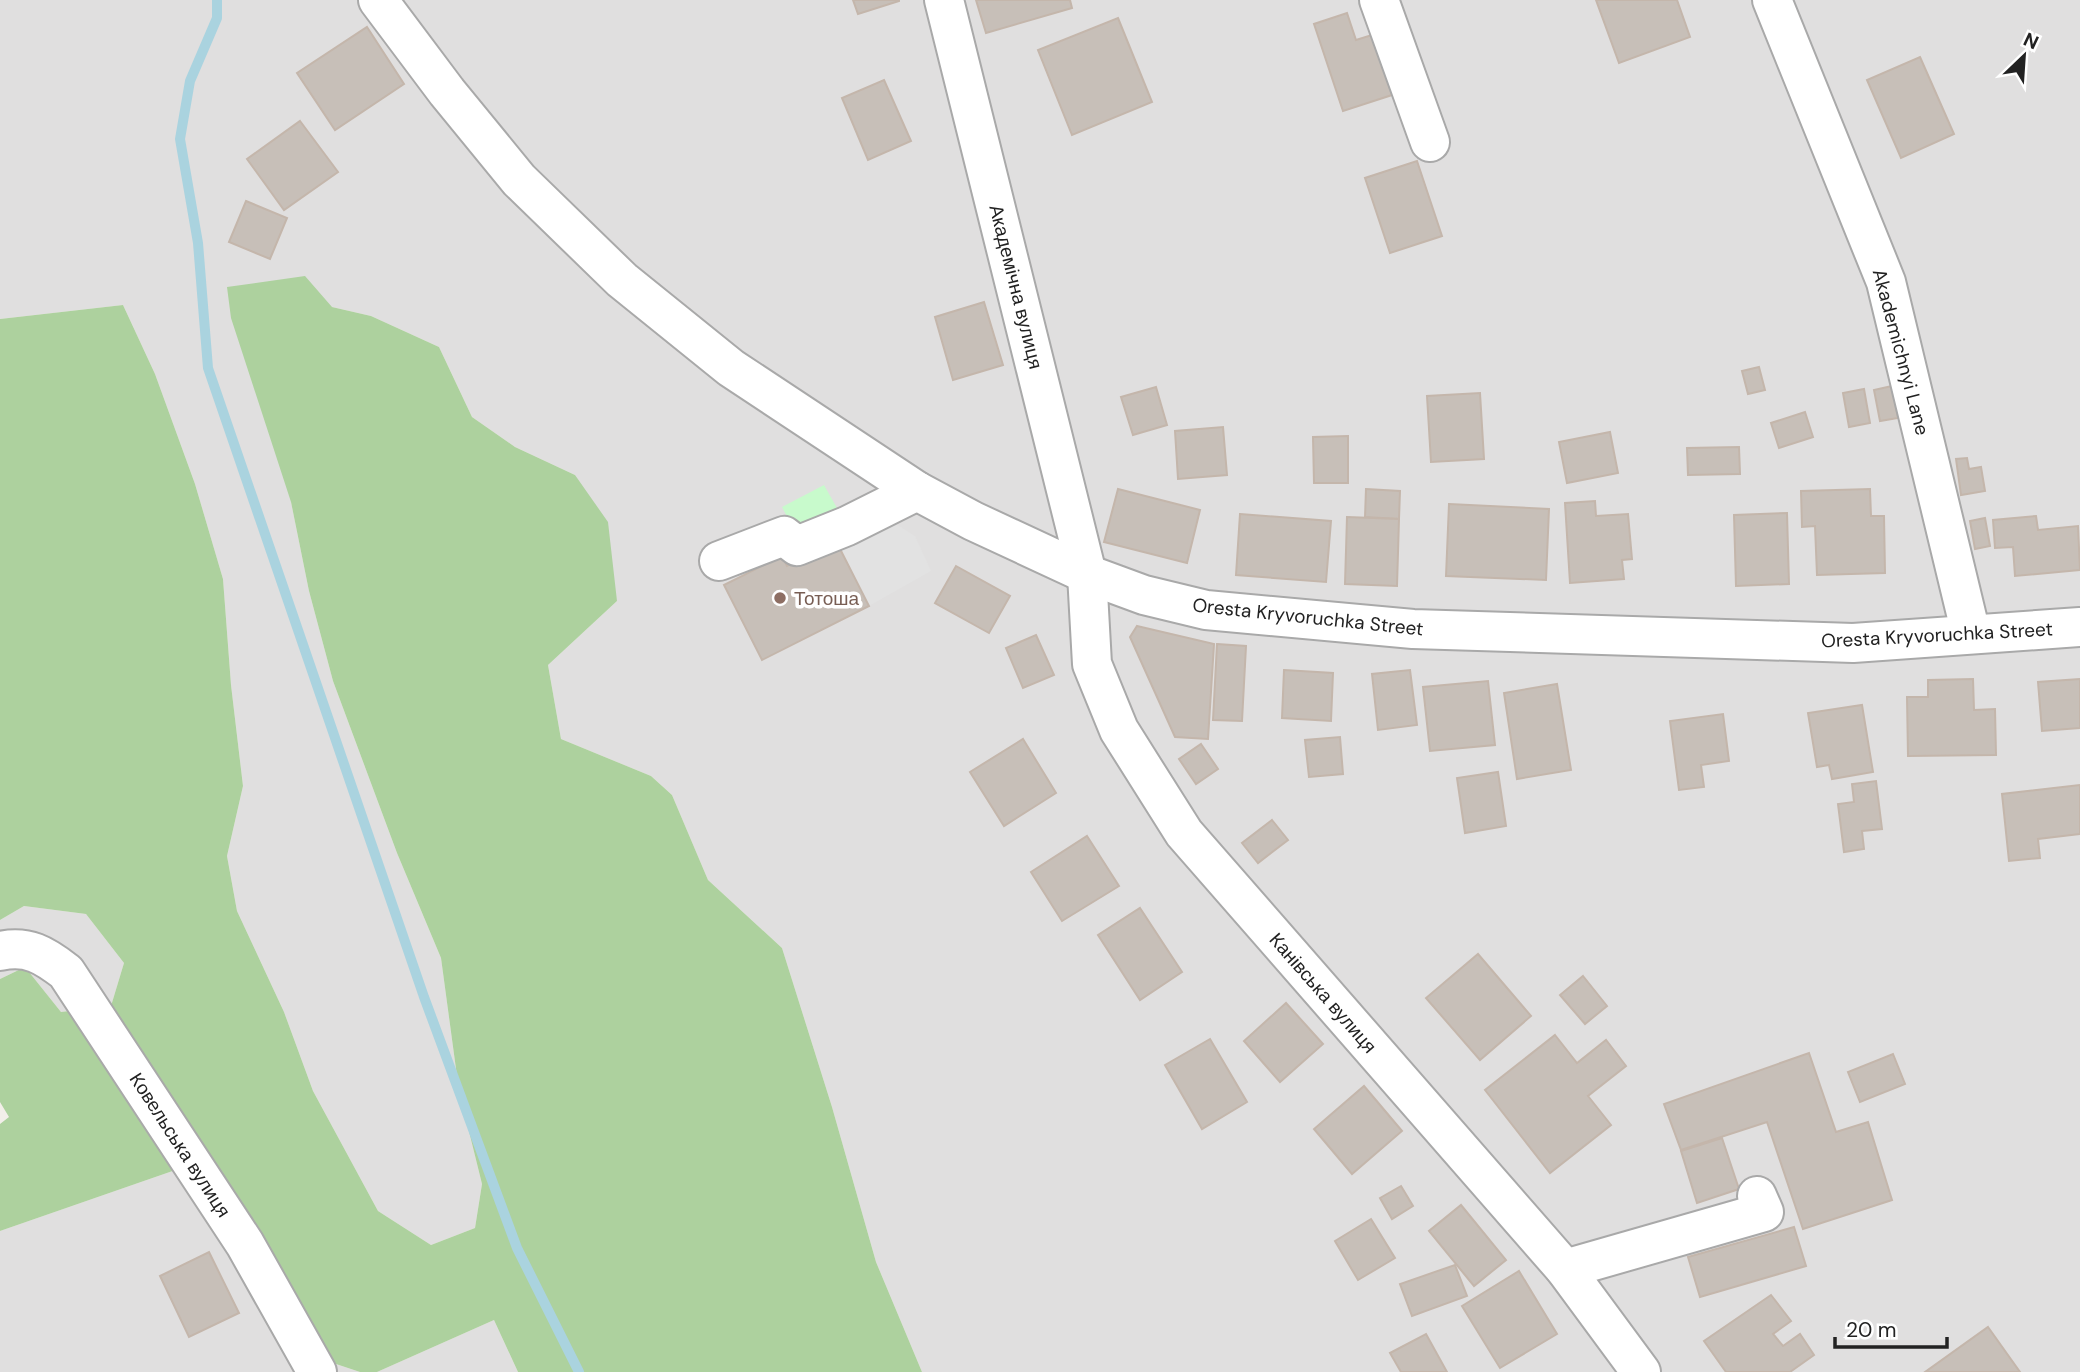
<svg xmlns="http://www.w3.org/2000/svg" width="2080" height="1372" viewBox="0 0 2080 1372" font-family="'DM Sans',sans-serif">
<rect width="100%" height="100%" fill="#f2efe9"/>
<g fill="#e0dfdf">
<polygon points="0,0 2080,0 2080,1372 922,1372 876,1262 832,1107 782,948 708,880 672,795 651,776 561,739 548,665 617,601 575,475 515,447 472,417 439,347 371,316 332,307 291,502 309,591 333,681 397,853 441,958 459,1091 482,1184 475,1228 431,1245 378,1211 313,1091 284,1012 237,911 227,856 243,786 231,685 223,579 195,484 155,374 123,305 0,319"/>
<polygon points="24,906 86,914 124,963 111,1006 61,1012 25,967 0,979 0,920"/>
<polygon points="210,1158 336,1364 360,1372 0,1372 0,1231"/>
<polygon points="494,1320 518,1372 377,1372"/>
</g>
<polygon fill="#add19e" points="305,276 332,307 371,316 439,347 472,417 515,447 575,475 608,522 617,601 548,665 561,739 651,776 672,795 708,880 782,948 832,1107 876,1262 922,1372 518,1372 494,1320 377,1372 360,1372 336,1364 243,1215 210,1158 0,1231 0,1124 9,1117 0,1102 0,979 25,967 61,1012 111,1006 124,963 86,914 24,906 0,920 0,319 123,305 155,374 195,484 223,579 231,685 243,786 227,856 237,911 284,1012 313,1091 378,1211 431,1245 475,1228 482,1184 459,1091 441,958 397,853 333,681 309,591 291,502 231,318 227,287"/>
<polygon fill="#c8facc" points="824,485 837,508 794,530 782,507"/>
<polygon fill="#e2e2e2" points="863,503 915,536 931,571 869,606 827,525"/>
<g fill="none" stroke-linecap="round" stroke-linejoin="round">
<polyline stroke="#aad3df" stroke-width="10" points="217,0 217,18 190,81 180,139 198,243 208,368 424,997 517,1248 579,1372"/>
</g>
<g fill="#c7bfb8" stroke="#c4b6ab" stroke-width="2">
<polygon points="853,0 899,0 899,1 858,14"/>
<polygon points="976,0 1070,0 1072,8 986,33"/>
<polygon points="1596,0 1677,0 1690,37 1619,63"/>
<polygon points="1347,13 1356,40 1372,35 1392,95 1343,111 1314,24"/>
<polygon points="1118,18 1152,102 1072,135 1038,50"/>
<polygon points="367,27 404,84 335,130 297,73"/>
<polygon points="1920,57 1954,134 1901,158 1867,80"/>
<polygon points="884,80 911,141 868,160 842,98"/>
<polygon points="300,121 338,172 284,210 247,159"/>
<polygon points="1417,161 1442,236 1390,253 1365,178"/>
<polygon points="246,201 287,218 270,259 229,242"/>
<polygon points="984,302 1003,365 953,380 935,317"/>
<polygon points="1759,367 1765,390 1748,394 1742,371"/>
<polygon points="1892,386 1898,418 1880,421 1874,390"/>
<polygon points="1156,387 1167,425 1133,435 1121,397"/>
<polygon points="1864,389 1870,423 1849,427 1843,393"/>
<polygon points="1480,393 1484,459 1431,462 1427,396"/>
<polygon points="1805,412 1813,437 1779,448 1771,423"/>
<polygon points="1223,427 1227,475 1178,479 1175,431"/>
<polygon points="1610,432 1618,473 1567,483 1559,442"/>
<polygon points="1348,436 1348,483 1314,483 1313,437"/>
<polygon points="1739,447 1740,474 1688,475 1687,448"/>
<polygon points="1967,458 1969,469 1981,467 1985,491 1961,495 1956,459"/>
<polygon points="1118,489 1200,510 1187,563 1104,542"/>
<polygon points="1366,489 1400,491 1399,519 1365,517"/>
<polygon points="1870,489 1871,516 1884,516 1885,573 1817,575 1815,526 1802,527 1801,491"/>
<polygon points="1595,501 1596,516 1628,514 1632,559 1622,560 1624,579 1570,583 1565,503"/>
<polygon points="1449,504 1549,509 1546,580 1446,576"/>
<polygon points="1787,513 1789,584 1736,586 1734,515"/>
<polygon points="1240,514 1331,521 1326,582 1236,575"/>
<polygon points="2036,516 2038,530 2078,526 2080,570 2015,576 2013,547 1995,548 1993,520"/>
<polygon points="1347,517 1399,519 1397,586 1345,584"/>
<polygon points="1985,518 1990,546 1975,549 1970,521"/>
<polygon points="836,541 869,606 762,660 724,585 782,556 787,566"/>
<polygon points="956,566 1010,596 989,633 935,603"/>
<polygon points="1137,626 1214,644 1208,739 1175,737 1130,637"/>
<polygon points="1036,635 1054,675 1023,688 1006,648"/>
<polygon points="1217,644 1246,646 1242,721 1213,720"/>
<polygon points="1284,670 1333,673 1331,721 1282,718"/>
<polygon points="1410,670 1417,725 1378,730 1372,674"/>
<polygon points="1973,679 1974,710 1995,709 1996,755 1908,756 1907,697 1928,697 1928,680"/>
<polygon points="2080,679 2080,728 2042,731 2038,682"/>
<polygon points="1488,681 1495,745 1430,751 1423,687"/>
<polygon points="1557,684 1571,770 1517,779 1504,693"/>
<polygon points="1862,705 1873,772 1832,779 1829,765 1817,767 1808,713"/>
<polygon points="1723,714 1729,761 1701,765 1704,787 1679,790 1670,721"/>
<polygon points="1340,737 1343,774 1309,777 1305,740"/>
<polygon points="1023,739 1056,793 1004,826 970,772"/>
<polygon points="1201,744 1218,769 1196,784 1179,759"/>
<polygon points="1498,772 1506,826 1465,833 1457,778"/>
<polygon points="1876,781 1882,829 1862,831 1864,849 1844,852 1838,804 1854,802 1852,784"/>
<polygon points="2080,785 2080,834 2038,839 2040,858 2009,861 2002,794"/>
<polygon points="1272,820 1288,840 1258,863 1242,843"/>
<polygon points="1087,836 1119,886 1062,921 1031,872"/>
<polygon points="1140,908 1182,972 1140,1000 1098,935"/>
<polygon points="1478,954 1531,1016 1480,1060 1426,998"/>
<polygon points="1583,976 1607,1006 1585,1024 1560,995"/>
<polygon points="1286,1003 1323,1044 1280,1082 1244,1041"/>
<polygon points="1555,1035 1577,1063 1606,1040 1626,1066 1588,1096 1611,1125 1550,1173 1485,1090"/>
<polygon points="1210,1039 1247,1102 1202,1129 1165,1065"/>
<polygon points="1809,1053 1836,1132 1868,1122 1892,1200 1803,1229 1767,1122 1681,1150 1664,1104"/>
<polygon points="1893,1054 1905,1084 1860,1102 1848,1072"/>
<polygon points="1364,1086 1402,1131 1352,1174 1314,1129"/>
<polygon points="1722,1138 1739,1189 1697,1203 1681,1151"/>
<polygon points="1401,1186 1413,1206 1392,1219 1380,1198"/>
<polygon points="1461,1205 1506,1260 1474,1286 1429,1231"/>
<polygon points="1371,1219 1395,1258 1358,1280 1335,1241"/>
<polygon points="1794,1227 1806,1266 1700,1297 1688,1257"/>
<polygon points="209,1252 239,1313 189,1337 160,1276"/>
<polygon points="1455,1265 1467,1296 1412,1316 1400,1284"/>
<polygon points="1519,1271 1557,1334 1500,1368 1462,1306"/>
<polygon points="1771,1295 1791,1321 1773,1334 1783,1346 1800,1334 1814,1355 1790,1372 1726,1372 1704,1341"/>
<polygon points="1988,1327 2020,1372 1925,1372"/>
<polygon points="1426,1334 1447,1372 1401,1372 1390,1353"/>
</g>
<g fill="none" stroke-linecap="round" stroke-linejoin="round">
<defs>
<g id="minor">
<polyline points="378,0 447,92 519,180 622,280 731,368 917,491 973,521 1087,574 1144,595 1206,610 1413,629 1853,643 2080,627"/>
<polyline points="944,0 1087,574 1092,664 1119,730 1184,833 1565,1269 1641,1372"/>
<polyline points="1379,0 1430,142"/>
<polyline points="1772,0 1886,282 1971,634"/>
<polyline points="719,561 784,536 797,546 847,526 917,491"/>
<path d="M0,951C28,945 44,955 66,972L245,1244L317,1372"/>
<polyline points="1565,1269 1764,1212 1757,1196"/>
</g>
</defs>
<use href="#minor" stroke="#a9a9a9" stroke-width="42"/>
<use href="#minor" stroke="#fff" stroke-width="38"/>
</g>
<circle fill="#8d6e63" stroke="#fff" stroke-width="2.5" cx="780" cy="598" r="7"/>
<g text-anchor="middle" dominant-baseline="central" stroke-width="7" stroke-linejoin="round" paint-order="stroke">
<g font-size="19" fill="#222" stroke="#fff">
<text transform="translate(1016 287) rotate(76)">Академічна вулиця</text>
<text transform="translate(1901 352) rotate(75)">Akademichnyi Lane</text>
<text transform="translate(1308 617) rotate(6)">Oresta Kryvoruchka Street</text>
<text transform="translate(1937 635) rotate(-3)">Oresta Kryvoruchka Street</text>
<text transform="translate(1323 993) rotate(49)">Канівська вулиця</text>
<text transform="translate(180 1145) rotate(57)">Ковельська вулиця</text>
</g>
<g font-size="19" fill="#785e54" stroke="#fff" text-anchor="start">
<text x="794" y="598">Тотоша</text>
</g>
</g>
<g transform="translate(2024 56) rotate(25)" stroke="#ffffff" stroke-width="5" paint-order="stroke">
<path d="M0-5L12 26L0 18L-12 26Z" fill="#222222"/>
<text y="-10" font-size="19" font-weight="bold" text-anchor="middle" fill="#222222">N</text>
</g>
<path d="M1835 1337v10h112v-10" fill="none" stroke="#222222" stroke-width="3.5"/>
<text x="1846" y="1337" font-size="21" fill="#222222" stroke="#ffffff" stroke-width="5" paint-order="stroke">20 m</text>
</svg>
